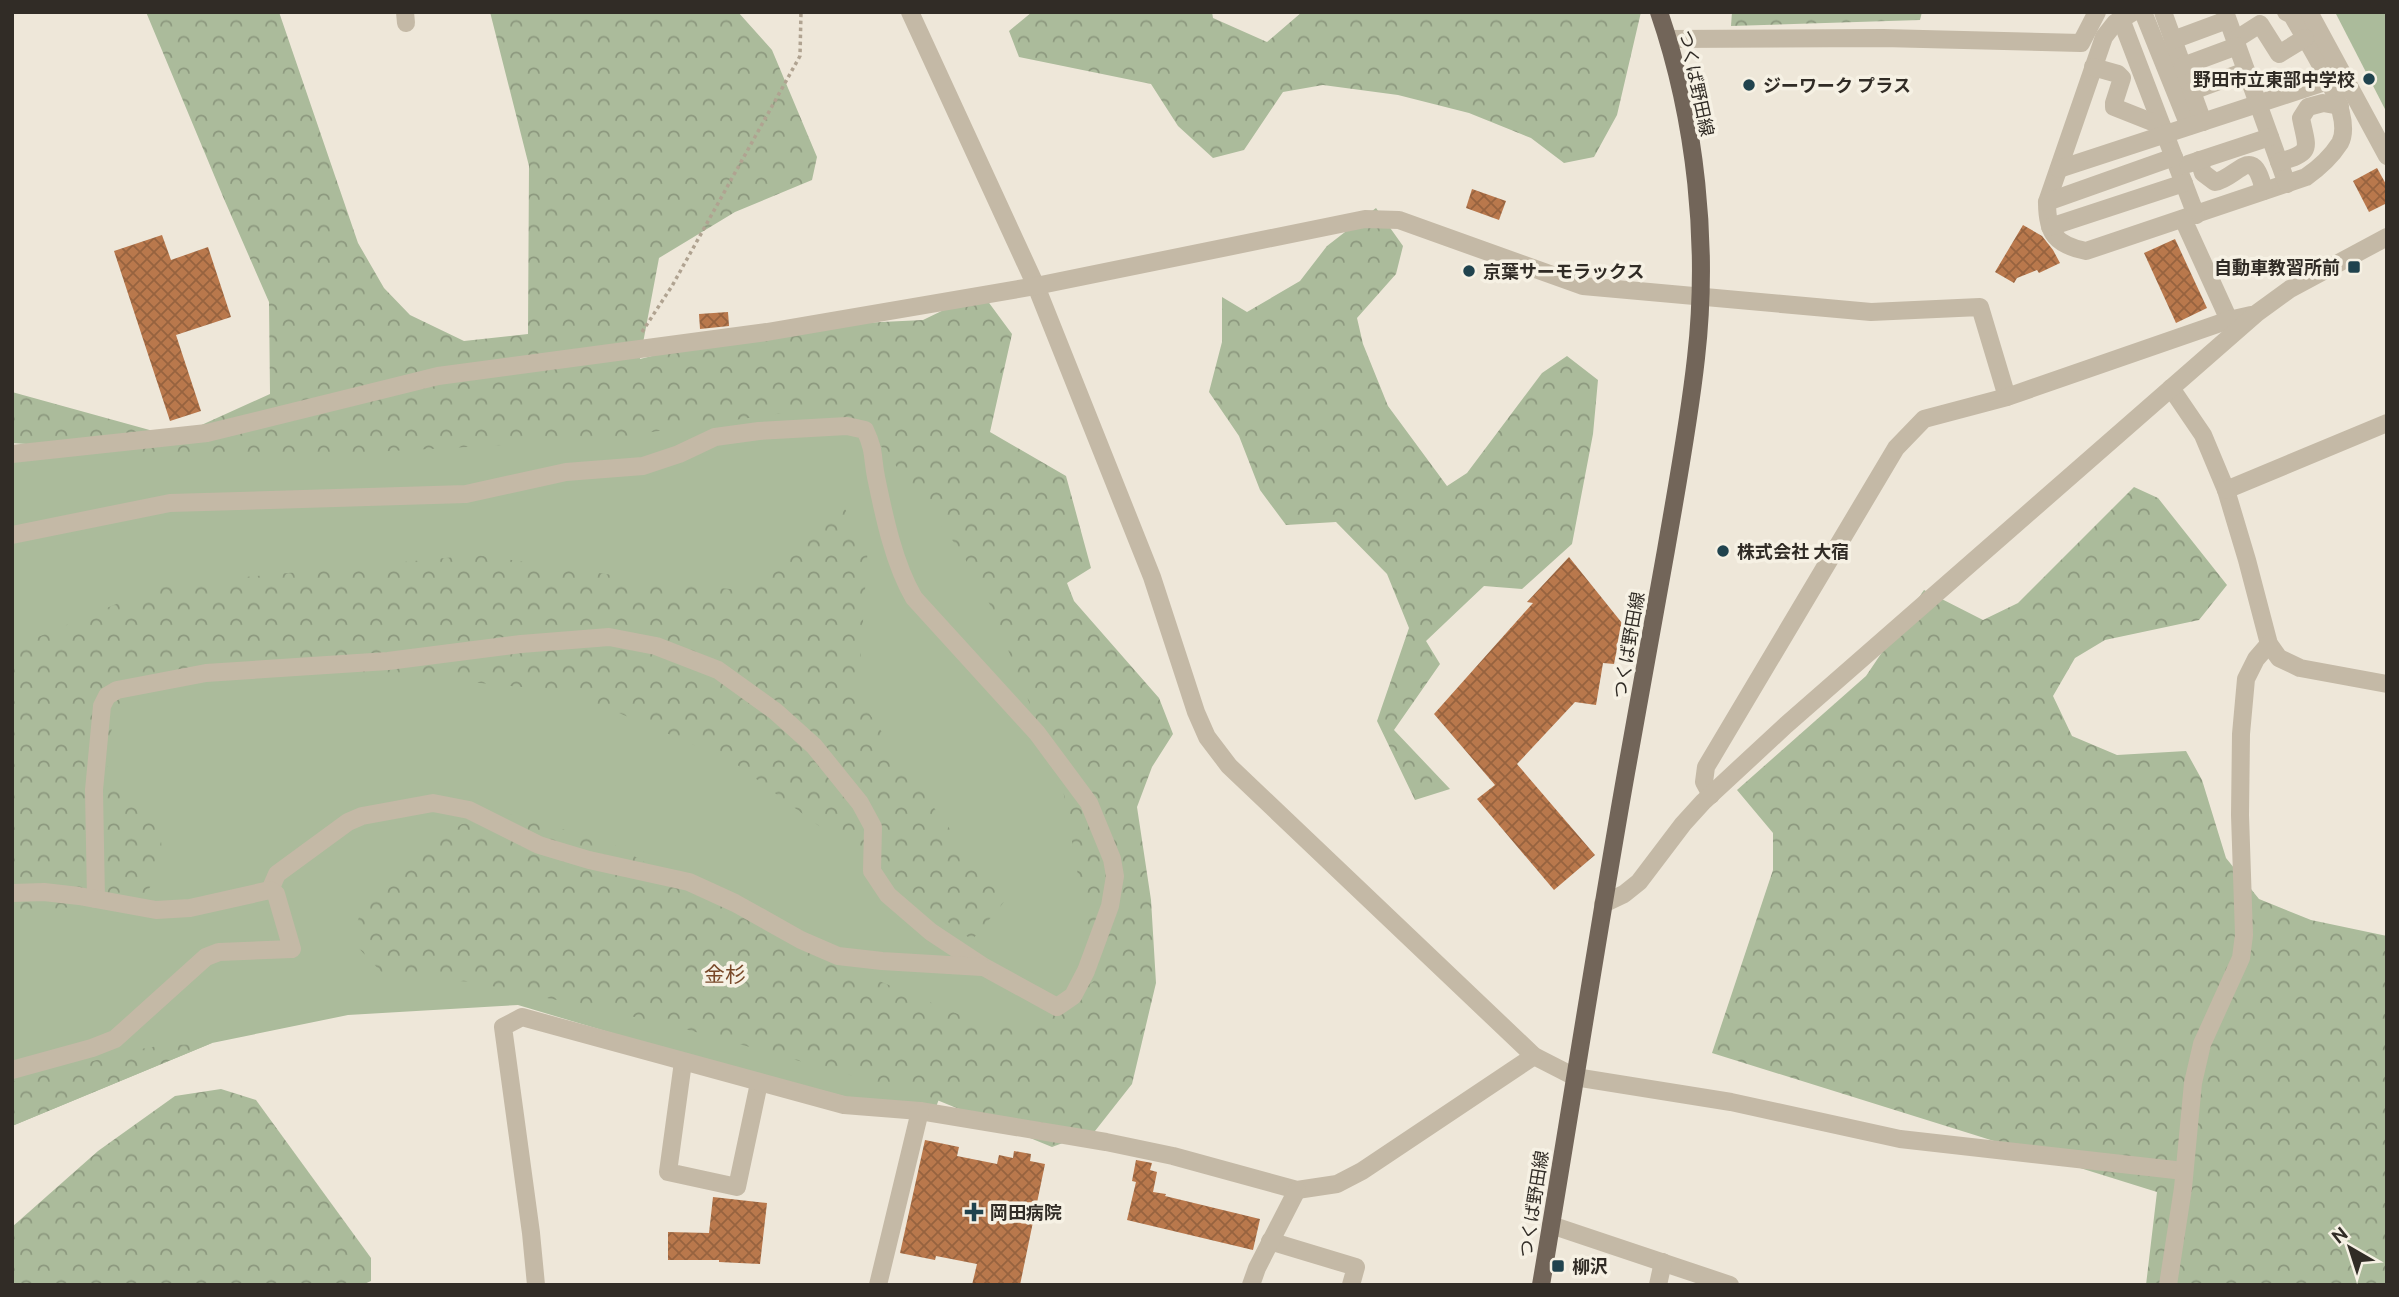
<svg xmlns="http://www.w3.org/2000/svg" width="2399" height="1297" viewBox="0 0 2399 1297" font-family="Ubuntu,'Noto Sans JP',sans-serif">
<defs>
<pattern id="forest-crowns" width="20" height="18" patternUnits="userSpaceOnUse" patternTransform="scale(1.75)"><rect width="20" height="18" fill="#abbb9b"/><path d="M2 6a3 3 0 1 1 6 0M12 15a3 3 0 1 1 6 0" fill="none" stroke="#8c987e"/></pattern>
<pattern id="building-cross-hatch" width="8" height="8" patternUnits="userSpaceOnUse" patternTransform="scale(1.75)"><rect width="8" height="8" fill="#b9784c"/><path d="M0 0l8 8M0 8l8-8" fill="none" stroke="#97633f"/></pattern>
</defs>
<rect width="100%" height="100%" fill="#eee7d9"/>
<g fill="#abbb9b">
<polygon points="2335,12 2387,12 2387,113"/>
<polygon points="901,323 1125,878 1082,1083 965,1030 936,1107 858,1100 669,1050 518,1005 348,1015 212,1043 12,1126 12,461"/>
</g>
<g fill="url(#forest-crowns)">
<polygon points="146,12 279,12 358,243 384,288 410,315 464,341 528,334 529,166 490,12 738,12 772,50 817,157 812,180 735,212 659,258 640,359 719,339 861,323 923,320 981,292 1012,334 990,432 1066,476 1091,568 1067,583 1074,601 1159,698 1173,734 1152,767 1137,807 1151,900 1156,983 1132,1084 1095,1131 1052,1147 932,1098 667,1024 473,982 385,976 351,940 365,900 411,858 462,824 513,814 614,845 805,950 970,1019 1044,1022 1096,979 1062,784 990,605 962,553 875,438 825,407 597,440 242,459 12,443 12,392 175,437 270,394 269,302 224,199"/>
<polygon points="1032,12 1212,12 1213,18 1267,42 1302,12 1641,12 1617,115 1594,157 1564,163 1531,138 1469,113 1398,95 1323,85 1283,92 1244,150 1213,158 1178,126 1151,84 1019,57 1009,31"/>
<polygon points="1732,12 1922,12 1920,20 1731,26"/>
<polygon points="1376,208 1403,246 1396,274 1357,318 1363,344 1388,406 1447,486 1467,473 1542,373 1567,356 1598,380 1593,434 1572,544 1522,589 1484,586 1426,641 1440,664 1394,730 1450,789 1415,800 1377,721 1409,628 1387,574 1336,522 1286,525 1260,490 1239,436 1209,392 1222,342 1222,297 1247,312 1300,281 1327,246"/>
<polygon points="2134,487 2158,498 2227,585 2199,620 2105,640 2075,658 2053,696 2072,736 2117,755 2186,751 2202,780 2226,858 2259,899 2311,920 2387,936 2387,1285 2146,1285 2157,1192 1712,1053 1773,870 1773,833 1737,790 1866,676 1924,590 1983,620 2018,603"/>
<polygon points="843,506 868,545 858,697 929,801 1004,902 972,940 732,761 567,691 347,671 139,680 114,717 105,764 159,819 163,863 143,900 12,913 12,648 154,588 245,577 477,555 673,584 742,590"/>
<path d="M212,1043L12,1126V1082C57,1073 101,1057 146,1048C167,1044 190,1045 212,1043Z"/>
<polygon points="221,1089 256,1100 371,1258 371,1281 362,1285 12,1285 12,1227 98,1151 175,1096"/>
</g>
<g fill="url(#building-cross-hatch)">
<polygon points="2377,168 2387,186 2387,203 2369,212 2353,181"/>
<polygon points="1472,189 1506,201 1499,220 1466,208"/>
<polygon points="2023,225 2042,236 2053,250 2060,263 2039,273 2037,270 2017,278 2014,283 1995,272"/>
<polygon points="162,235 171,260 208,247 231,317 176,335 201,411 170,421 114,251"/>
<polygon points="2175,239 2207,308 2176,323 2144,253"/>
<polygon points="728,312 729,326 700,329 699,314"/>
<polygon points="1569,557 1622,623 1614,664 1603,663 1596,705 1575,702 1517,764 1595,855 1554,890 1477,799 1495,785 1434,714 1533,603 1527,602"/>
<polygon points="925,1140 959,1147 957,1156 997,1164 999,1155 1013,1158 1014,1151 1031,1154 1030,1161 1045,1164 1020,1285 972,1285 977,1264 936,1256 935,1260 900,1253"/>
<polygon points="1136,1160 1152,1163 1150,1170 1157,1172 1153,1192 1166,1194 1165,1196 1260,1219 1253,1250 1127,1220 1136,1182 1132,1181"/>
<polygon points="713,1197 767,1203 760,1264 719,1262 719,1260 668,1260 668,1232 709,1233"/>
</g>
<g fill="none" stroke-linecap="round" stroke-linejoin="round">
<polyline stroke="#b0a391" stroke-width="3.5" stroke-dasharray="3.5 3.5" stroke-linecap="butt" points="642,332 672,286 800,56 801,12"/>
<g stroke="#c4b9a6" stroke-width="18">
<polyline points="405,12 406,23"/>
<polyline points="910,12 1036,286 1152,577 1196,712 1207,737 1229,766 1534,1056 1575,1077 1731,1102 1900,1139 2184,1171"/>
<path d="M2133,12L2115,23L2104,37L2047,202C2047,234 2056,245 2086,251L2306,177C2319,168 2331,157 2340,143C2356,113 2307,43 2292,15L2286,12"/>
<polyline points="2143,12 2189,126"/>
<polyline points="2163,12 2203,122"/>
<polyline points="2225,12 2287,184"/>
<polyline points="2309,12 2387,156"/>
<polyline points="2121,19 2196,215"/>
<polyline points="1668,39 1883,38 2081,43 2097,12"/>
<polyline points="2173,40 2227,20"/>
<polyline points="2235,40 2260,24 2279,54 2305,38"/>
<polyline points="2183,66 2237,46"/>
<polyline points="2093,67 2118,74 2122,78 2114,103 2114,107 2162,126"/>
<polyline points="2192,91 2246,71"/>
<path d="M2199,160L2203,173L2215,182C2238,178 2253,141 2264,191"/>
<path d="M2279,162C2314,152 2307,149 2301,118L2308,107L2323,103L2340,106"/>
<polyline points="2188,164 2270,137"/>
<polyline points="2059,169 2328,81"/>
<polyline points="2047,202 2174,157"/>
<polyline points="2183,219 2229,320"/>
<polyline points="2050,227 2184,183"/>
<polyline points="2171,388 2203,435 2226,490 2247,560 2269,644 2279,658 2300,668 2387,684"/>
<polyline points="12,454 207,433 438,376 767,332 1036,286 1365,219 1399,220 1583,286 1871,312 1980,307 2007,397"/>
<polyline points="2226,490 2387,423"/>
<path d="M12,535L170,503L466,494L566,472L643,466L679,454L715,437L759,431L847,426L865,430C875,451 872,457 876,477C884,516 894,564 914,598L1037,733L1089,803L1112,859L1115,876L1110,906L1086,971L1073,996L1057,1007L984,967L931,932L888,895L872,871L873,827L860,803L814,746L775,711L718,670L656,646L609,637L521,644L388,661L206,673L117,690L107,696L102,706L94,790L96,899"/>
<polyline points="1711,795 1704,782 1706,767 1896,448 1924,419 2007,397 2229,320 2251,315"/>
<polyline points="270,890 277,874 348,822 362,816 433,803 469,810 539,845 589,860 689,882 735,903 801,940 838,956 882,961 982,967"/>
<polyline points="12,893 44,892 79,896 156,910 190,908 270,890 276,894 292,949 219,952 206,957 115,1039 92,1048 12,1070"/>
<polyline points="1603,904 1624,894 1639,882 1683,824 1703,802 1786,725 2257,313 2290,289 2387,237"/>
<polyline points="683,1062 668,1172 737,1187 759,1083"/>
<polyline points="1551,1225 1730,1285"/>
<polyline points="1270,1241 1356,1267 1351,1285"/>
<polyline points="536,1285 531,1233 503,1027 522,1017 844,1105 920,1111 1106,1142 1173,1156 1297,1190 1337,1184 1362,1171 1534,1056"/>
<polyline points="878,1285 920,1111"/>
<polyline points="1251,1285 1257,1268 1297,1190"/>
<polyline points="1658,1285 1663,1262"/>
<polyline points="2168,1285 2183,1188 2193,1083 2202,1044 2241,958 2244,935 2240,815 2241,734 2246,679 2256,659 2269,644"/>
</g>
<path stroke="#726559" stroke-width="18" d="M1541,1285C1570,1114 1596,943 1626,773C1639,699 1653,624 1666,550C1677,486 1689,422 1696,358C1709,245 1696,120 1659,12"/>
</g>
<g fill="#20434e" stroke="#f6f1e4" stroke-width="2.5">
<circle cx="2369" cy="79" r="7"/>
<circle cx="1749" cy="85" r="7"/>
<rect x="2347" y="260" width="14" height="14" rx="3.5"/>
<circle cx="1469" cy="271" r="7"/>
<circle cx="1723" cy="551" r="7"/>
<path d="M970.5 1201.5h7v7h7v7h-7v7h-7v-7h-7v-7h7z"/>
<rect x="1551" y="1259" width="14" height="14" rx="3.5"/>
</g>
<g text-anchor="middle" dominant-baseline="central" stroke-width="7" stroke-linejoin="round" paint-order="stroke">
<g font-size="18" font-weight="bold" fill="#312c26" stroke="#f6f1e4" text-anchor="start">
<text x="2355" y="79" text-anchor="end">野田市立東部中学校</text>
<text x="1763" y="85">ジーワーク プラス</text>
<text x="2340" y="267" text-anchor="end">自動車教習所前</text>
<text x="1483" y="271">京葉サーモラックス</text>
<text x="1737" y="551">株式会社 大宿</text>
<text x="990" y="1212">岡田病院</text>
<text x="1572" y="1266">柳沢</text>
</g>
<g font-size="18" fill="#312c26" stroke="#f6f1e4">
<text transform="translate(1697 83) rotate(78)">つくば野田線</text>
<text transform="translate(1628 645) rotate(-80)">つくば野田線</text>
<text transform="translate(1533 1204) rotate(-81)">つくば野田線</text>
</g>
<g font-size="21" fill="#784828" stroke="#f6f1e4">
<text x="725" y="974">金杉</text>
</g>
</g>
<rect width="2399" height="1297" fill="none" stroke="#312c26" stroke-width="28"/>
<g transform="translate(2350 1248) rotate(321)" stroke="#f6f1e4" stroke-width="5" paint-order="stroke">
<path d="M0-5L12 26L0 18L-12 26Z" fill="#312c26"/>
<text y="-10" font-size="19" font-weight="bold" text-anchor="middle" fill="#312c26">N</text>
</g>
</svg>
